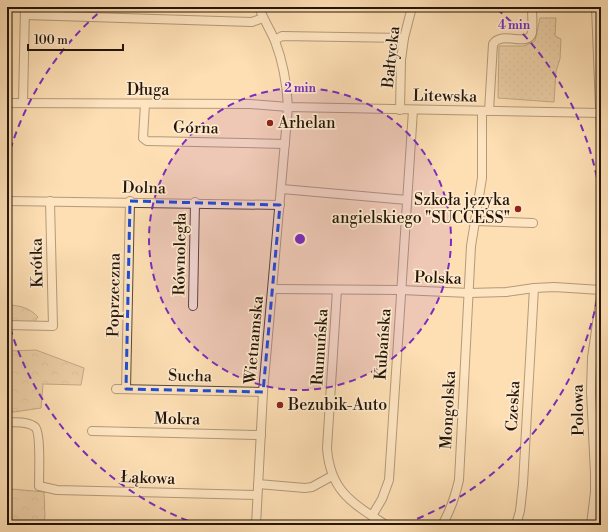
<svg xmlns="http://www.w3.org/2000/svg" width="608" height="532" viewBox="0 0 608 532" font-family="'Libre Bodoni',serif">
<defs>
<pattern id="grass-dots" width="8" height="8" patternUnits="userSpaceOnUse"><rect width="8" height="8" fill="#d9bd97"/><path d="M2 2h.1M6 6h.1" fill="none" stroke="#baa281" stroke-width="1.8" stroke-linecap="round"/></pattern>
<pattern id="forest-crowns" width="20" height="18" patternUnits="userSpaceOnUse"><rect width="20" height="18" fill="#d9bd97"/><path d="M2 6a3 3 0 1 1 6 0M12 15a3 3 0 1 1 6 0" fill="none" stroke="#baa281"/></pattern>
</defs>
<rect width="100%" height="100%" fill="#fedfb4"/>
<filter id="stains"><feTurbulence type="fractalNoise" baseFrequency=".005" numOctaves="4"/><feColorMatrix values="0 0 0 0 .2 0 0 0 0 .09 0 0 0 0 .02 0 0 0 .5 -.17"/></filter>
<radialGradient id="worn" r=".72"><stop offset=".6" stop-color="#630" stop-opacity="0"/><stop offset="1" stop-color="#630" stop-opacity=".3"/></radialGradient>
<polygon fill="url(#grass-dots)" stroke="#7e6950" points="540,18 556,18 555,36 561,39 560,59 556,71 554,102 498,98 499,46 524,46 535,41"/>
<g fill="url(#forest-crowns)" stroke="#7e6950">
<path d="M7,305C19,305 30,308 38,317L34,322H7Z"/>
<polygon points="36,350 84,368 81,385 43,384 41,408 7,413 7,351"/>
<polygon points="12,489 44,492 45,516 43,525 7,525 7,508 10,507"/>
</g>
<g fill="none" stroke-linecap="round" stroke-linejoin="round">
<defs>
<g id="minor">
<polyline points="596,7 601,133"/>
<polyline points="25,15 252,22 263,18"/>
<polyline points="275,40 282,36 404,38"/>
<polyline points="7,103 250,104 288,107 601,113"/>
<polyline points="23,103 25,7"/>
<polyline points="145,104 143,138 147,141 285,144"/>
<polyline points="400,110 401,60 404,38 412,7"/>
<path d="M489,111L493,44C502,30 528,48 532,33C533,25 532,15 532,7"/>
<polyline points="282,189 407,200"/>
<polyline points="7,201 280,205"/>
<polyline points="476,221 533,223"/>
<polyline points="273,289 401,290 469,293 506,292 534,288 554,287 601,290"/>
<path d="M337,290L327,448C330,491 352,503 386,525"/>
<polyline points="193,306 195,202"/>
<polyline points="7,325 53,326 50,201"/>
<polyline points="592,358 601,358"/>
<polyline points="116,389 263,392"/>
<polyline points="126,389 130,201"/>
<path d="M7,422C15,423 28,421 35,427C41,432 39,476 39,486L57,490L257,495"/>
<polyline points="92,431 261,435"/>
<polyline points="258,484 305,488 312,487 332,476"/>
<polyline points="372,516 382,499 389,480 413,110"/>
<path d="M256,525L263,392L288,107C287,85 283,62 275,41C270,29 263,19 259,7"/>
<path d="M442,525C451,510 455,497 459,480L471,246L482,178V111"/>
<polyline points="516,525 520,511 523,484 534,288"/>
<polyline points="591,525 595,492 595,474 591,392 592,358 601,295"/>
</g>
</defs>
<use href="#minor" stroke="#5a4833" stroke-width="10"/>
<use href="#minor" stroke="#feeace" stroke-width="8"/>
</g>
<path d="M0 0H608V532H0ZM130,201L280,205L263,392L126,389Z" fill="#fedfb4" fill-opacity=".55" fill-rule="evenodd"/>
<path fill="none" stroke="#1d4ed8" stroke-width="3" stroke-dasharray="8 5" stroke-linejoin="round" d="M130,201L280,205L263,392L126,389Z"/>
<circle cx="300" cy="239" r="151" fill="#7b2cbf" fill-opacity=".12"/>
<g fill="none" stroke="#7b2cbf" stroke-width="2" stroke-dasharray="7 5">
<circle cx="300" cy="239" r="151"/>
<path d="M601 276A303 303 0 0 1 401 525M199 525A303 303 0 0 1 7 317M7 161A303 303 0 0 1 103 9M497 9A303 303 0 0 1 601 202"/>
</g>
<g fill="#8f2418" stroke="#feeace" stroke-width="1.5">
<circle cx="270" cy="123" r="4"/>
<circle cx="518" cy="209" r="4"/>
<circle cx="280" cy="405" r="4"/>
</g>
<g text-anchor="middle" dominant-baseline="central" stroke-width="3.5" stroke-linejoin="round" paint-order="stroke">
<g font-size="16" fill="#241508" stroke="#feeace">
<text transform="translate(391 57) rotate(-84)">Bałtycka</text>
<text x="148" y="90">Długa</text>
<text transform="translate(445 96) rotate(1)">Litewska</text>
<text transform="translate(196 128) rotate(1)">Górna</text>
<text transform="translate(144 188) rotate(1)">Dolna</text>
<text transform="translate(180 254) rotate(-89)">Równoległa</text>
<text transform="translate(37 263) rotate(-91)">Krótka</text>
<text transform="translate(438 278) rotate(2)">Polska</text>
<text transform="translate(114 295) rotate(-89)">Poprzeczna</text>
<text transform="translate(254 340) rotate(-85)">Wietnamska</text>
<text transform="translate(383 344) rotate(-86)">Kubańska</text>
<text transform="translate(320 347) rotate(-86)">Rumuńska</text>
<text transform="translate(190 376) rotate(1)">Sucha</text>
<text transform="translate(513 406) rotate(-87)">Czeska</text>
<text transform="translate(448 410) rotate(-87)">Mongolska</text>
<text transform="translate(578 410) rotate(-91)">Polowa</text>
<text transform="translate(177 419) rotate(1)">Mokra</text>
<text transform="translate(148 478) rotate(2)">Łąkowa</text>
</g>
<g font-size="16" fill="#241508" stroke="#feeace" text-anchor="start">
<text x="278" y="123">Arhelan</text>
<text x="510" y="200" text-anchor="end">Szkoła języka<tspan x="510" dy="18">angielskiego "SUCCESS"</tspan></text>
<text x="288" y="405">Bezubik-Auto</text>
</g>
</g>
<circle cx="300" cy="239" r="6" fill="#7b2cbf" stroke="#feeace" stroke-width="2"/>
<g font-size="12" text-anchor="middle" font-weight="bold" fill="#7b2cbf" stroke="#feeace" stroke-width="3.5" stroke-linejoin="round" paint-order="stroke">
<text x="514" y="29">4 min</text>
<text x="300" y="92">2 min</text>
</g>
<rect width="608" height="532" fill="none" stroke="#fedfb4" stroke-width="24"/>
<rect x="8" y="8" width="592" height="516" fill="none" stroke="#241508" stroke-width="2"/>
<rect x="12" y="12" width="584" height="508" fill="none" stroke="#241508"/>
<path d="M28 44v6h95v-6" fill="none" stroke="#241508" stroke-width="2"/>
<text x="34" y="44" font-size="12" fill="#241508" stroke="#feeace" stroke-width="3" paint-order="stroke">100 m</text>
<rect width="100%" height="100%" filter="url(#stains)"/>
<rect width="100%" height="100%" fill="url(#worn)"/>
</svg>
